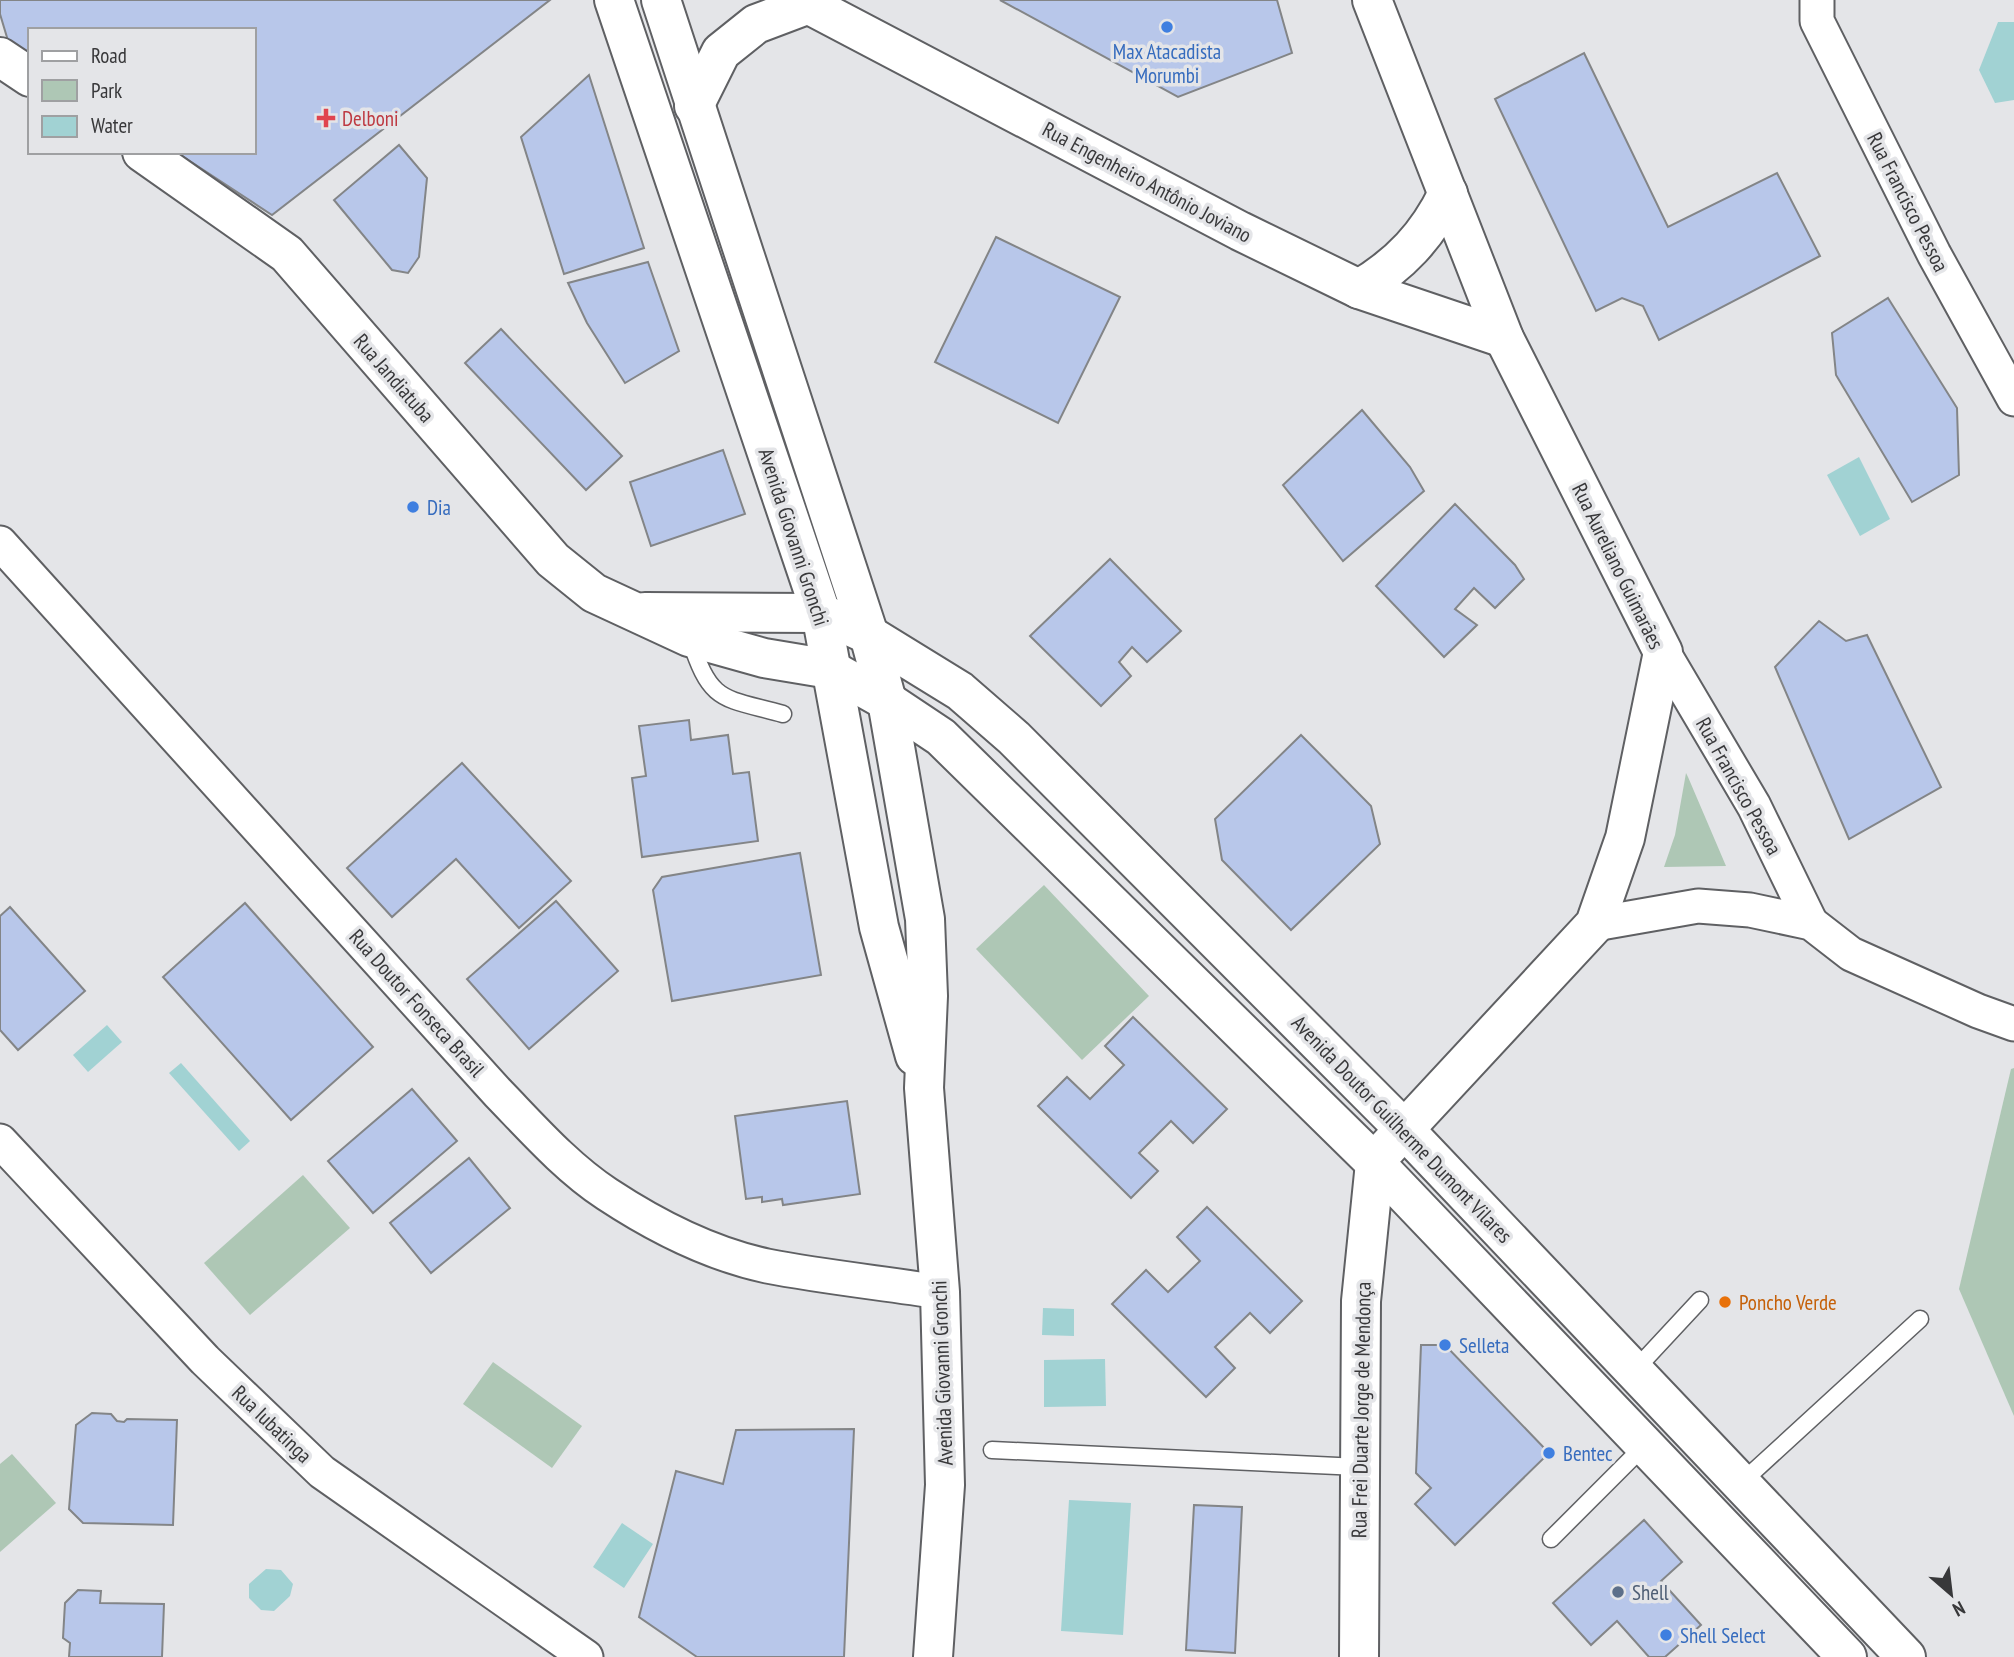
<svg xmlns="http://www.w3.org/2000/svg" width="2014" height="1657" viewBox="0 0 2014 1657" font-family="'PT Sans Narrow',sans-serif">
<rect width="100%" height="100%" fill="#e4e5e8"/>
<g fill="#aec7b5">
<polygon points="1686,773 1688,777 1726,866 1664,867 1675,835"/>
<polygon points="1044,885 1149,996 1082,1060 976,949"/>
<polygon points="2014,1068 2014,1416 1959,1289 2011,1069"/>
<polygon points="303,1175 350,1228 250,1315 204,1263"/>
<polygon points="493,1362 582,1426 552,1468 463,1404"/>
<polygon points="12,1454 56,1503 0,1552 0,1464"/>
</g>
<g fill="#a1d2d3">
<polygon points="1998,22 2014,22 2014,100 1995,103 1979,70"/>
<polygon points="1859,457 1890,519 1860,536 1827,475"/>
<polygon points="107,1025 122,1042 88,1072 73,1055"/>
<polygon points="181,1063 250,1141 239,1151 169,1073"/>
<polygon points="1043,1308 1074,1309 1074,1336 1042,1335"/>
<polygon points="1105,1359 1106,1406 1044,1407 1044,1360"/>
<polygon points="1069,1500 1131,1503 1123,1635 1061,1631"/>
<polygon points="622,1523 653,1544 624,1588 593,1567"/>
<polygon points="266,1569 281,1570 293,1584 290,1596 274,1611 261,1610 249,1598 249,1584"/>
</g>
<g fill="#b8c7ea" stroke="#838587" stroke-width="2">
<polygon points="0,0 550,0 272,215 176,152 254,152 254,30 30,30 30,57 9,44 0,14"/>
<polygon points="1000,0 1277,0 1292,53 1178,97"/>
<polygon points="1584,53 1668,227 1777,173 1820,256 1659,340 1643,306 1622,298 1596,311 1495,99"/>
<polygon points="589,75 644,248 564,274 521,137"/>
<polygon points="399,145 427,178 419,257 408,273 392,270 334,200"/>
<polygon points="996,237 1120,297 1058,423 935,362"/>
<polygon points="648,262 679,351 625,383 587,323 568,283"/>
<polygon points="1888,298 1957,408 1959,475 1912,502 1836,375 1832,333"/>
<polygon points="501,329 622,456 586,490 465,363"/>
<polygon points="1362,410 1410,467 1424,491 1343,561 1283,485"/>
<polygon points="723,450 745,514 651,546 630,482"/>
<polygon points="1455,504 1515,565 1524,579 1495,608 1474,588 1455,609 1477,625 1444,657 1376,586"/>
<polygon points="1110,559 1181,631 1147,662 1132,647 1119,662 1131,676 1101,706 1030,636"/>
<polygon points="1819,621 1846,641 1867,635 1941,787 1849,839 1775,667"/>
<polygon points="689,720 691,740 728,735 733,774 749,772 758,841 642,857 632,778 646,776 639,726"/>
<polygon points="1301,735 1371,806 1380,844 1291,930 1222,860 1215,819"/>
<polygon points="462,763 571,881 519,928 456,859 392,917 347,868"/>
<polygon points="800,853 821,975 672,1001 653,890 662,877"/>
<polygon points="556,901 618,971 529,1049 467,979"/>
<polygon points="245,903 373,1047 291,1120 163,977"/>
<polygon points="10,907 85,991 18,1050 0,1030 0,916"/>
<polygon points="1133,1017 1227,1109 1193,1143 1171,1121 1139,1153 1158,1171 1131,1198 1038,1106 1067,1077 1090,1099 1124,1065 1105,1046"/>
<polygon points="412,1089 457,1141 373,1213 328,1161"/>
<polygon points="847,1101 860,1194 783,1205 782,1199 762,1202 762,1197 746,1199 735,1116"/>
<polygon points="469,1158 510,1208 431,1273 390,1223"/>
<polygon points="1207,1207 1302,1301 1270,1333 1250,1313 1215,1347 1235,1368 1206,1397 1112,1304 1146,1270 1168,1292 1200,1261 1177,1237"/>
<polygon points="1421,1345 1445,1345 1549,1453 1455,1545 1415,1504 1431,1488 1416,1473"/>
<polygon points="92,1413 111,1414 117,1421 124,1422 127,1419 177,1420 173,1525 83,1523 69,1509 76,1425"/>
<polygon points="854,1429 844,1657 697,1657 639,1617 676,1471 723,1484 736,1430"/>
<polygon points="1194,1505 1242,1507 1235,1653 1186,1650"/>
<polygon points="1644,1520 1682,1562 1661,1581 1701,1625 1665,1657 1649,1657 1617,1621 1591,1645 1553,1603"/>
<polygon points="78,1590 101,1591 100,1603 164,1604 162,1657 69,1657 70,1643 63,1638 65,1603"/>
</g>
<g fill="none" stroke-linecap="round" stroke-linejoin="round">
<defs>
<g id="lane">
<path d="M690,639C711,704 722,697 783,714"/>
<polyline points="1634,1371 1700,1300"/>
<polyline points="992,1450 1359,1467"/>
<polyline points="1741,1483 1920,1319"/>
<polyline points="1551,1539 1645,1445"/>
</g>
<g id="street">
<polyline points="1817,0 1817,21 1934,254 2014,399"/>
<path d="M0,543L498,1093C532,1128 566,1167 607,1194C654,1225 711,1254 767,1266C824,1277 883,1283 940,1292"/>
<polyline points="1663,652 1754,806 1811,923"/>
<polyline points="1595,924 1698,906 1750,910 1811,923 1851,954 1978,1011 2014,1024"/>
<polyline points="0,1141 205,1360 322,1472 586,1657"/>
</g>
<g id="secondary">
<polyline points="800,0 1240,231 1359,289 1504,338"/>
<polyline points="1372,0 1504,338 1663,652 1625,838 1595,924 1387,1148"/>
<polyline points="0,57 30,77"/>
<polyline points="142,152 287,254 553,560 594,593 689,637 764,658 830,669 887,701 941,737 1375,1163 1847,1657"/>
<path d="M1359,289C1400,265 1428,235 1448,193"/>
<polyline points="645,612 821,613 869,635 960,691 1014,738 1403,1128 1906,1657"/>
<polyline points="1359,1657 1361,1301 1375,1163"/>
</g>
<g id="primary">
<polyline points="614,0 821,613 879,927 915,1056"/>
<polyline points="661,0 869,635 887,701 925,919 928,996 924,1088 940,1292 945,1485 933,1657"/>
<polyline points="694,106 721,52 756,24 809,4"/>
</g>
</defs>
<use href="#lane" stroke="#5f6063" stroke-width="19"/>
<use href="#street" stroke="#5f6063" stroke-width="37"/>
<use href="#secondary" stroke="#5f6063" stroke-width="42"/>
<use href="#primary" stroke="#5f6063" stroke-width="42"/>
<use href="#lane" stroke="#fff" stroke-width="16"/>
<use href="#street" stroke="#fff" stroke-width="33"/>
<use href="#secondary" stroke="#fff" stroke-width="38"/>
<use href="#primary" stroke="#fff" stroke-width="38"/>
</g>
<g fill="#3f7fe0" stroke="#e4e5e8" stroke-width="2.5">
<circle cx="1167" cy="27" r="7"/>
<circle cx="413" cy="507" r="7"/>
<circle cx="1445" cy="1345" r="7"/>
<circle cx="1549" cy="1453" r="7"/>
<circle cx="1666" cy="1635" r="7"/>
</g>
<path fill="#e0444e" stroke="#e4e5e8" stroke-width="2.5" d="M322.5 107.5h7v7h7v7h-7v7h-7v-7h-7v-7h7z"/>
<circle fill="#e8710a" stroke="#e4e5e8" stroke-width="2.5" cx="1725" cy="1302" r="7"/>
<circle fill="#5c6f8a" stroke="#e4e5e8" stroke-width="2.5" cx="1618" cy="1592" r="7"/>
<g text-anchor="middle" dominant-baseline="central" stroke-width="7" stroke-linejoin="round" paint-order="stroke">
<g font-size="21" fill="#366cbe" stroke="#e4e5e8" text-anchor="start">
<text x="1167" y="51" text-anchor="middle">Max Atacadista<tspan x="1167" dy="24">Morumbi</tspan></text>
<text x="427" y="507">Dia</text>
<text x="1459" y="1345">Selleta</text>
<text x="1563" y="1453">Bentec</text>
<text x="1680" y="1635">Shell Select</text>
</g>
<g font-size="21" fill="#be3a42" stroke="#e4e5e8" text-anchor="start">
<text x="342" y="118">Delboni</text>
</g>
<g font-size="21" fill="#38383a" stroke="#e4e5e8">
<text transform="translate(1147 182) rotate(28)">Rua Engenheiro Antônio Joviano</text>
<text transform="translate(1908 202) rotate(63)">Rua Francisco Pessoa</text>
<text transform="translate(394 378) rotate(49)">Rua Jandiatuba</text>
<text transform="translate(794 537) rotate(72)">Avenida Giovanni Gronchi</text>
<text transform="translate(1618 566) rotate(64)">Rua Aureliano Guimarães</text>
<text transform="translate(1739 786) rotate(61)">Rua Francisco Pessoa</text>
<text transform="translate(417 1003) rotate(48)">Rua Doutor Fonseca Brasil</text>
<text transform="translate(1402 1129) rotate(46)">Avenida Doutor Guilherme Dumont Vilares</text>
<text transform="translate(942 1373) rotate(-92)">Avenida Giovanni Gronchi</text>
<text transform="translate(1361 1410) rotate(-89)">Rua Frei Duarte Jorge de Mendonça</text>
<text transform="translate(272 1424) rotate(44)">Rua Iubatinga</text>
</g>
<g font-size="21" fill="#c56008" stroke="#e4e5e8" text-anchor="start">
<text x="1739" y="1302">Poncho Verde</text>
</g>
<g font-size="21" fill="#4e5e75" stroke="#e4e5e8" text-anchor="start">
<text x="1632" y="1592">Shell</text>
</g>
</g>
<rect x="28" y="28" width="228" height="126" fill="#e4e5e8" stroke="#9fa0a2" stroke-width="2"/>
<rect x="42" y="51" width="35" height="10" fill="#ffffff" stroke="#9fa0a2" stroke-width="2"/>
<text x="91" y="63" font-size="21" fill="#38383a">Road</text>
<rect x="42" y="80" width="35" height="21" fill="#aec7b5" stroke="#9fa0a2" stroke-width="2"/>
<text x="91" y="98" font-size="21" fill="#38383a">Park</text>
<rect x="42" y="116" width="35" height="21" fill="#a1d2d3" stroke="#9fa0a2" stroke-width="2"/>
<text x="91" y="133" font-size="21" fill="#38383a">Water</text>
<g transform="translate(1951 1594) rotate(152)" stroke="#e4e5e8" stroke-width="5" paint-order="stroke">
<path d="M0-5L12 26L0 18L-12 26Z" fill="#38383a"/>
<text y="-10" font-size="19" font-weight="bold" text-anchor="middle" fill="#38383a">N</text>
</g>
</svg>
